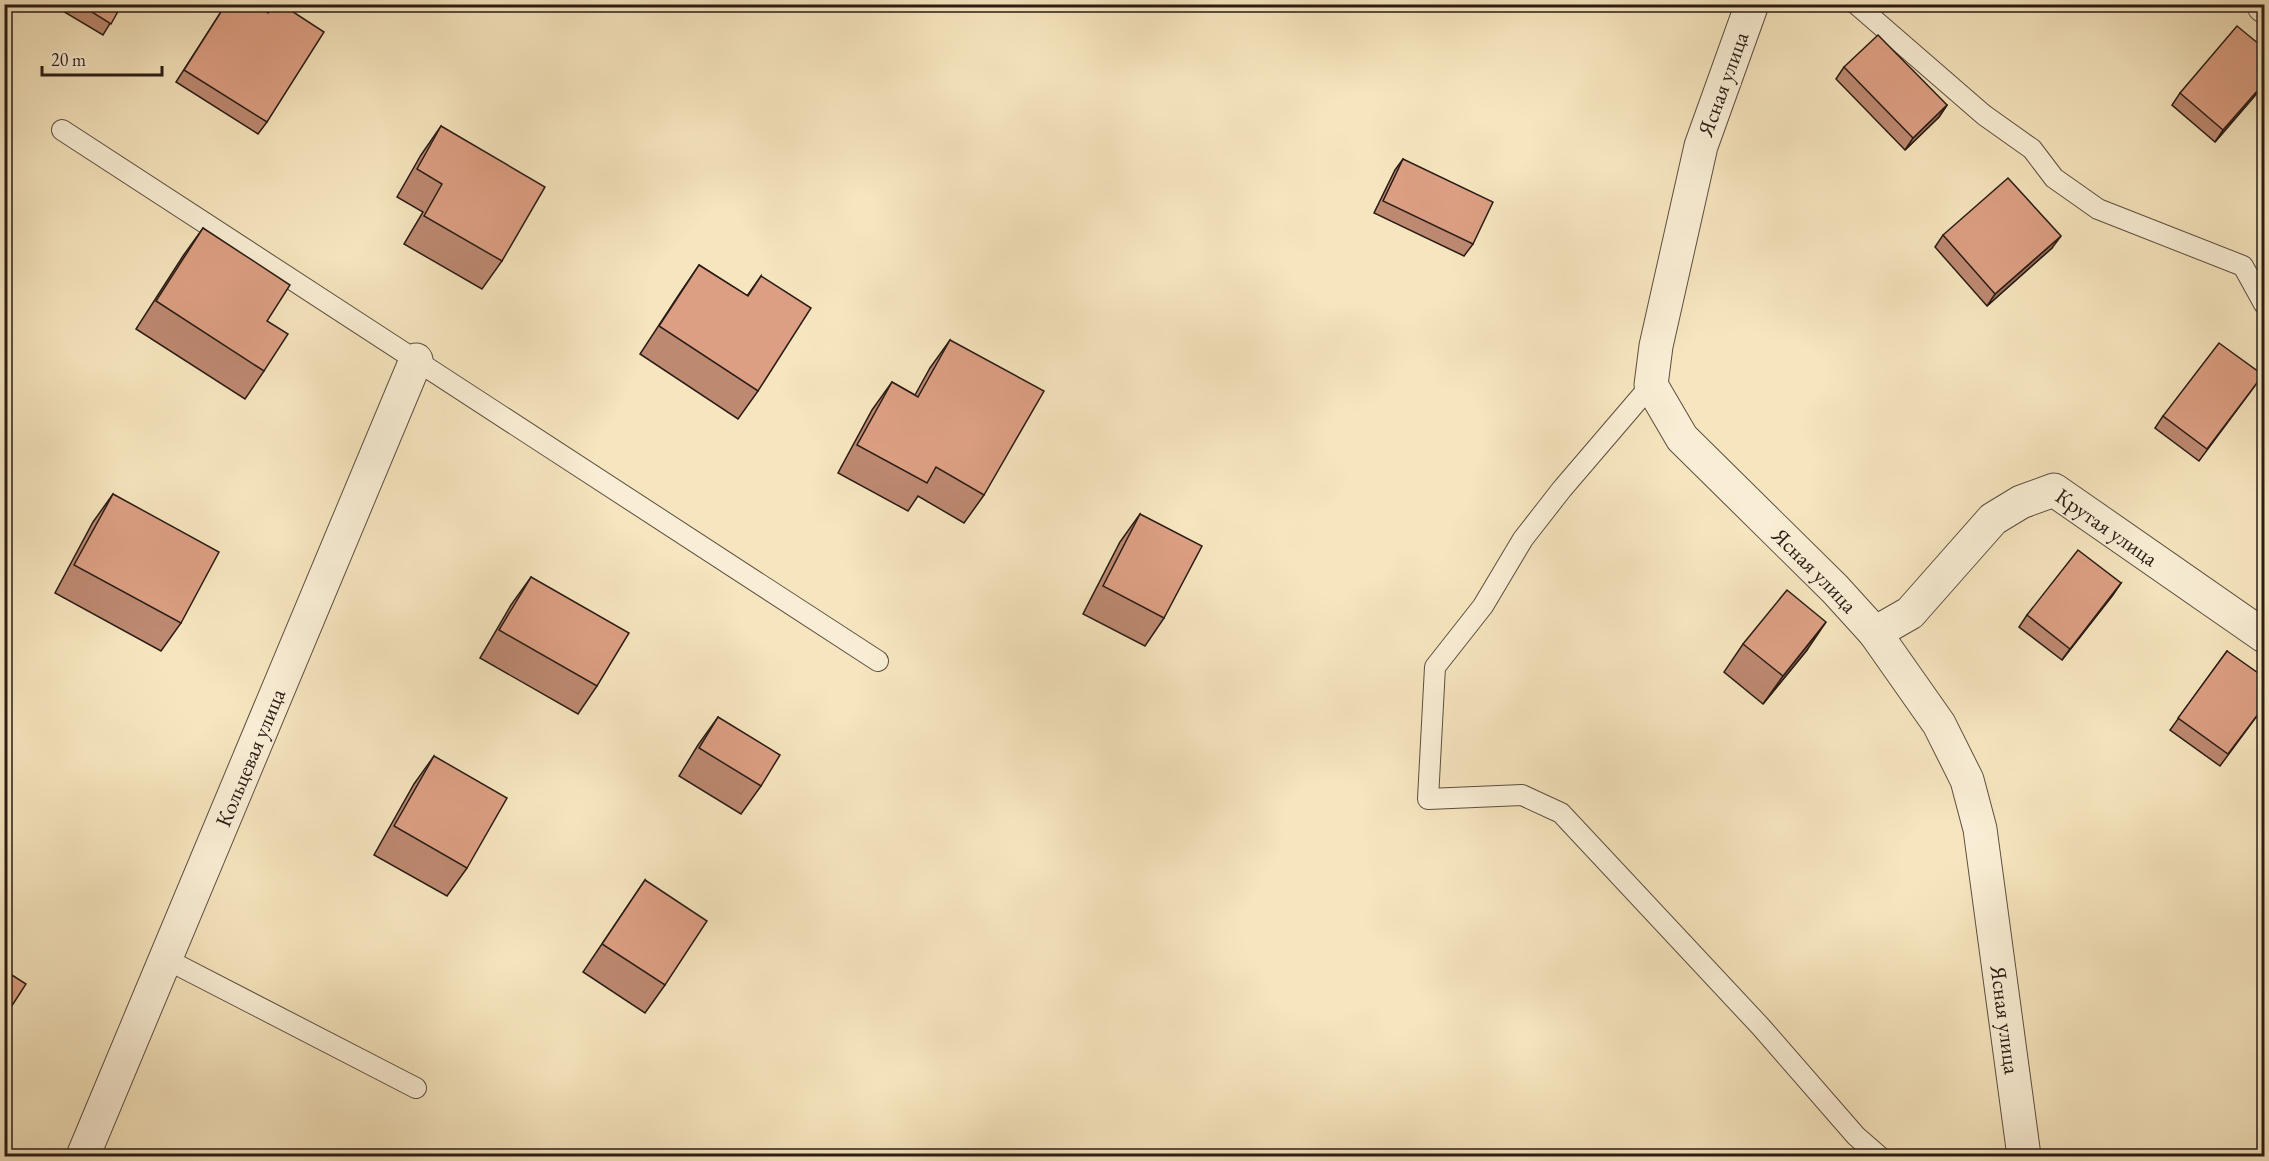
<svg xmlns="http://www.w3.org/2000/svg" width="2269" height="1161" viewBox="0 0 2269 1161" font-family="'EB Garamond',serif">
<rect width="100%" height="100%" fill="#f6e5be"/>
<filter id="stains"><feTurbulence type="fractalNoise" baseFrequency=".00333" numOctaves="4"/><feColorMatrix values="0 0 0 0 .2 0 0 0 0 .09 0 0 0 0 .02 0 0 0 .5 -.17"/></filter>
<radialGradient id="worn" r=".72"><stop offset=".6" stop-color="#630" stop-opacity="0"/><stop offset="1" stop-color="#630" stop-opacity=".3"/></radialGradient>
<g fill="none" stroke-linecap="round" stroke-linejoin="round">
<defs>
<g id="lane">
<polyline points="1856,4 1984,115 2032,149 2054,178 2098,209 2243,266 2264,304"/>
<polyline points="62,130 878,661"/>
<polyline points="1651,385 1562,489 1523,539 1483,606 1435,667 1428,799 1522,795 1561,813 1761,1027 1856,1136 1879,1156"/>
<polyline points="164,958 416,1088"/>
</g>
<g id="street">
<path id="s1" d="M1752,4L1701,146L1656,346L1651,385L1682,438L1835,589L1875,633L1939,724L1967,780L1980,829L2024,1156"/>
<polyline points="2263,4 2264,6"/>
<path id="s2" d="M1875,633L1910,613L1993,519L2021,502L2054,490L2264,636"/>
<path id="s3" d="M83,1156L416,360"/>
</g>
</defs>
<use href="#lane" stroke="#5c4e40" stroke-width="22"/>
<use href="#street" stroke="#5c4e40" stroke-width="35"/>
<use href="#lane" stroke="#f9eed5" stroke-width="20"/>
<use href="#street" stroke="#f9eed5" stroke-width="33"/>
</g>
<g fill="#bd8971" stroke="#291c16" stroke-width="1.5">
<polygon points="51,4 122,4 103,35"/>
<polygon points="226,4 254,4 267,13 273,4 267,122 258,134 176,82"/>
<polygon points="2265,49 2265,84 2215,142 2172,105 2180,93"/>
<polygon points="1844,67 1947,105 1939,117 1905,150 1836,79"/>
<polygon points="441,126 502,261 482,289 404,244 423,212 397,197 421,155"/>
<polygon points="1403,159 1473,244 1464,256 1374,213 1395,170"/>
<polygon points="203,228 267,321 264,371 245,399 136,329 183,256"/>
<polygon points="1943,235 2052,248 1987,306 1935,247"/>
<polygon points="699,265 747,296 761,276 758,391 738,419 640,354 680,293"/>
<polygon points="950,340 984,495 964,523 918,496 908,511 838,473 872,410 892,382 915,395 930,368"/>
<polygon points="2254,387 2199,461 2155,428 2163,416"/>
<polygon points="113,494 181,623 161,651 55,593 93,522"/>
<polygon points="1140,514 1164,618 1145,646 1083,614 1120,542"/>
<polygon points="531,577 597,686 578,714 480,658 511,605"/>
<polygon points="2121,583 2062,660 2019,627 2027,615"/>
<polygon points="1743,644 1807,650 1763,704 1724,672"/>
<polygon points="2227,651 2265,705 2220,766 2170,730"/>
<polygon points="718,717 761,786 741,814 679,776 698,745"/>
<polygon points="434,756 467,868 447,896 374,855 414,784"/>
<polygon points="645,880 665,985 645,1013 583,972"/>
</g>
<g fill="#9a6f5c" stroke="#291c16" stroke-width="1.5">
<polygon points="2265,82 2265,84 2215,142 2223,130"/>
<polygon points="1947,105 1939,117 1905,150 1913,138"/>
<polygon points="2061,236 2052,248 1987,306 1995,294"/>
<polygon points="2121,583 2113,595 2062,660 2070,649"/>
<polygon points="1826,622 1807,650 1763,704 1783,676"/>
</g>
<g fill="#dc9f83" stroke="#291c16" stroke-width="1.5">
<polygon points="79,4 122,4 111,24"/>
<polygon points="226,4 254,4 268,13 273,4 281,4 324,32 267,122 184,70"/>
<polygon points="2237,26 2265,49 2265,82 2223,130 2180,93"/>
<polygon points="1878,35 1947,105 1913,138 1844,67"/>
<polygon points="441,126 545,187 502,261 424,216 442,184 417,169"/>
<polygon points="1403,159 1493,202 1473,244 1383,201"/>
<polygon points="2008,178 2061,236 1995,294 1943,235"/>
<polygon points="203,228 290,285 267,321 288,334 264,371 156,301"/>
<polygon points="699,265 748,296 761,276 811,308 758,391 659,326"/>
<polygon points="950,340 1044,391 984,495 936,467 927,483 857,445 892,382 918,397"/>
<polygon points="2219,343 2263,375 2207,449 2163,416"/>
<polygon points="113,494 219,552 181,623 74,565"/>
<polygon points="1140,514 1202,546 1164,618 1103,586"/>
<polygon points="2078,550 2121,583 2070,649 2027,615"/>
<polygon points="531,577 629,633 597,686 499,630"/>
<polygon points="1787,590 1826,622 1783,676 1743,644"/>
<polygon points="2227,651 2265,678 2265,705 2228,754 2178,718"/>
<polygon points="718,717 780,755 761,786 699,748"/>
<polygon points="434,756 507,798 467,868 394,826"/>
<polygon points="645,880 707,921 665,985 602,944"/>
<polygon points="4,970 26,984 4,1018"/>
</g>
<g text-anchor="middle" dominant-baseline="central" stroke-width="6" stroke-linejoin="round" paint-order="stroke">
<g font-size="22" fill="#291c16" stroke="#f9eed5">
<text transform="translate(1723 84) rotate(-70)">Ясная улица</text>
<text stroke="none"><textPath href="#s2" startOffset="298">Крутая улица</textPath></text>
<text stroke="none"><textPath href="#s1" startOffset="644">Ясная улица</textPath></text>
<text stroke="none"><textPath href="#s3" startOffset="432">Кольцевая улица</textPath></text>
<text stroke="none"><textPath href="#s1" startOffset="1148">Ясная улица</textPath></text>
</g>
</g>
<rect width="2269" height="1161" fill="none" stroke="#f6e5be" stroke-width="24"/>
<rect x="6" y="6" width="2257" height="1149" fill="none" stroke="#291c16" stroke-width="3"/>
<rect x="12" y="12" width="2245" height="1137" fill="none" stroke="#291c16" stroke-width="1.5"/>
<path d="M42 66v9h120v-9" fill="none" stroke="#291c16" stroke-width="3"/>
<text x="51" y="66" font-size="18" fill="#291c16" stroke="#f9eed5" stroke-width="4.5" paint-order="stroke">20 m</text>
<rect width="100%" height="100%" filter="url(#stains)"/>
<rect width="100%" height="100%" fill="url(#worn)"/>
</svg>
